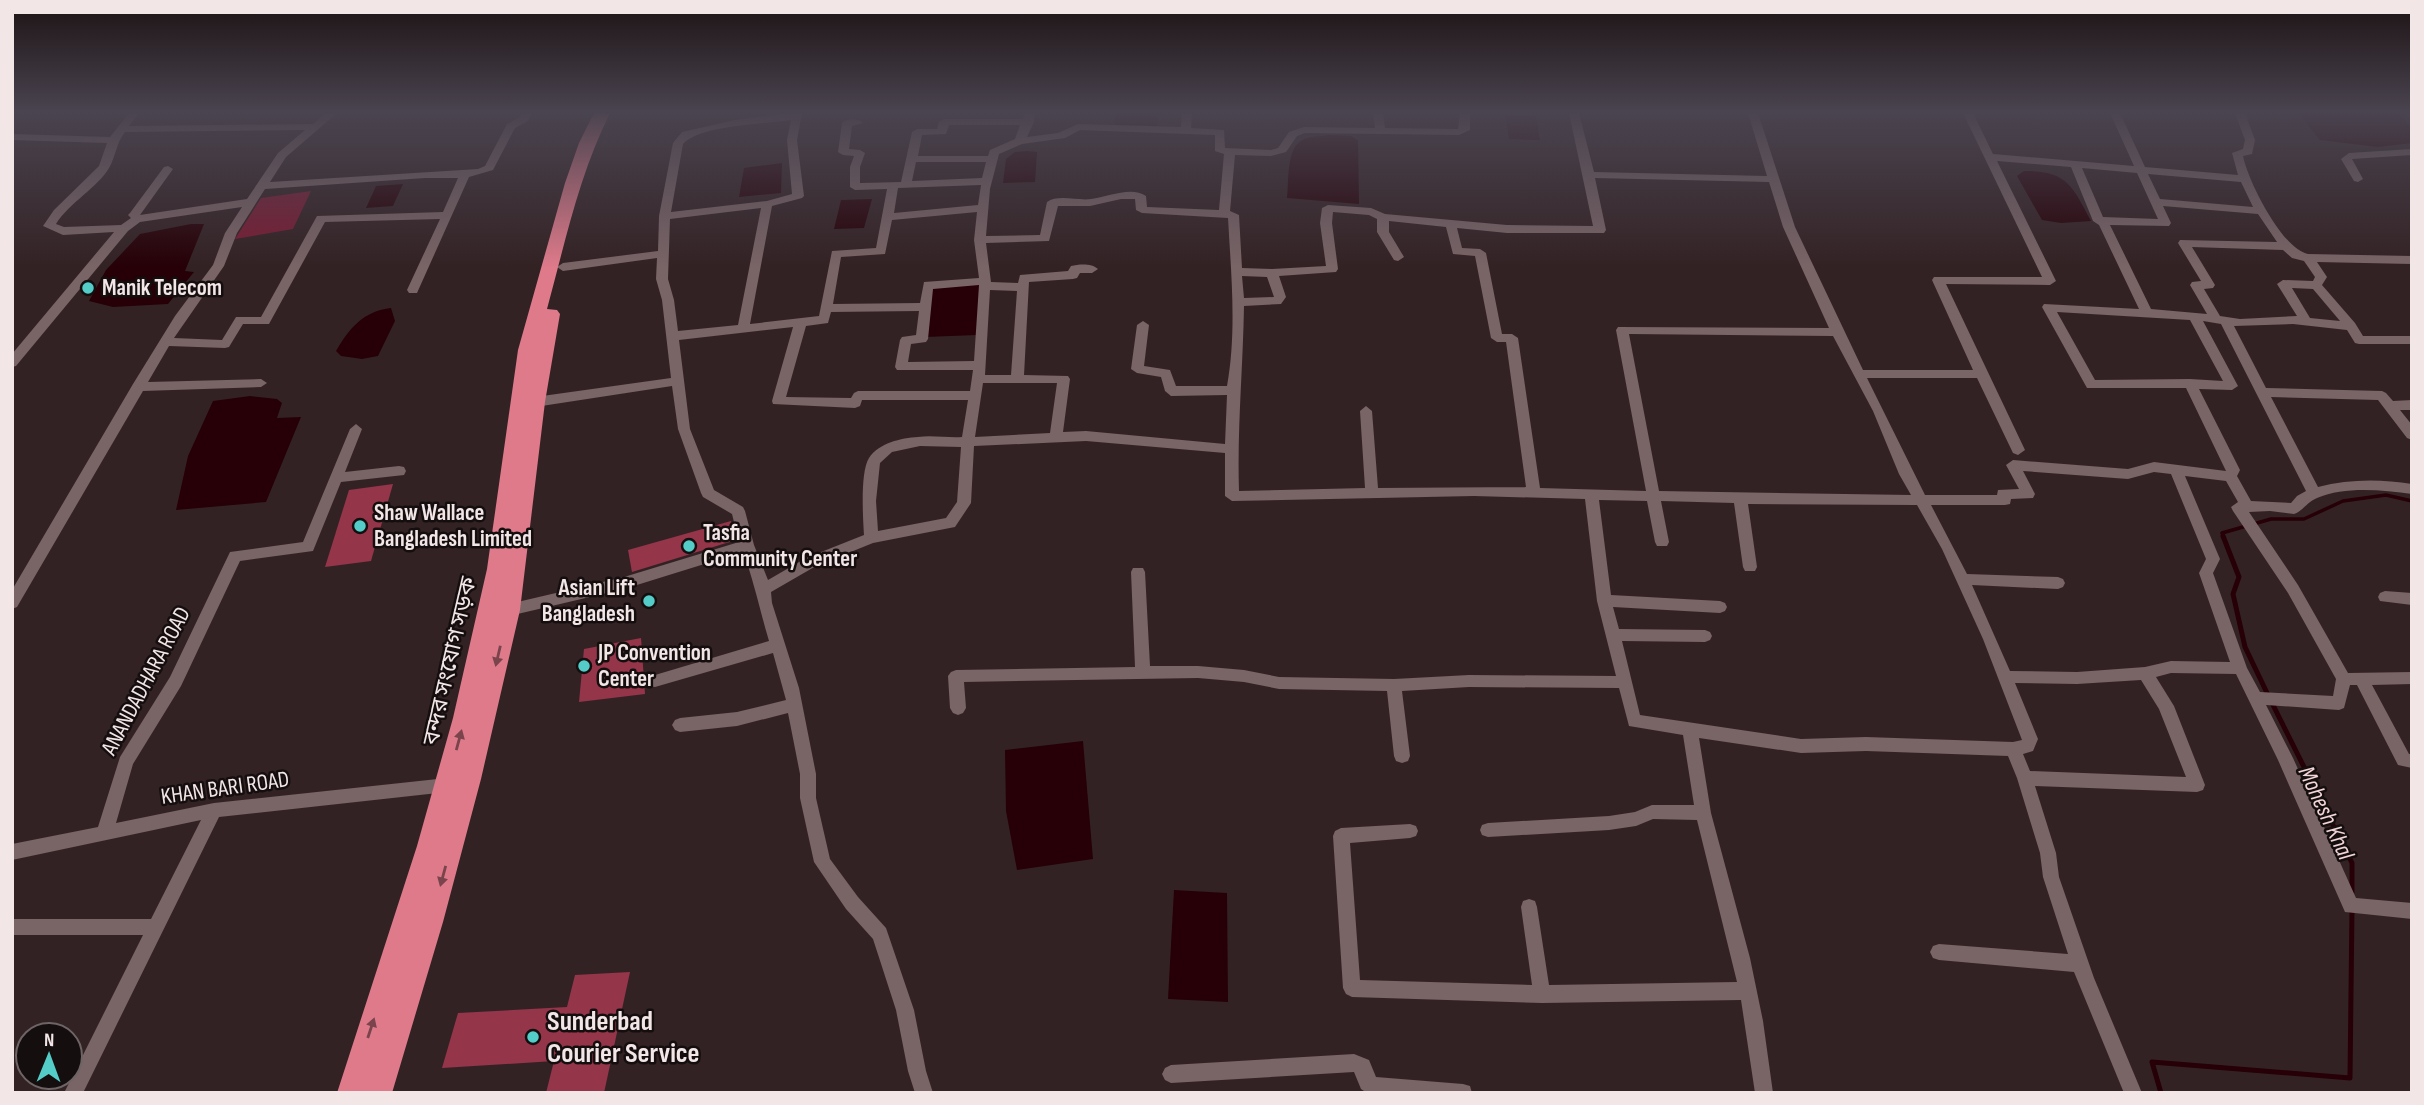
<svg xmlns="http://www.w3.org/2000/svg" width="2424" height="1105" viewBox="0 0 2424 1105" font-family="'Sofia Sans Condensed','Noto Sans Bengali',sans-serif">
<rect width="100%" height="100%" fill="#332224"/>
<polygon fill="#791c34" points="311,191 293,229 235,239 261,198"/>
<g fill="#260006">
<polygon points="1116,113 1158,113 1157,126 1114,125"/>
<polygon points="2298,113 2398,113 2412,128 2412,143 2378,147 2320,140"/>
<polygon points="1505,115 1536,116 1540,140 1509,139"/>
<path d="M1330,135L1351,136L1358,140L1359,204L1287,198C1289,182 1286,149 1302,140C1309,136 1322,136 1330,135Z"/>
<polygon points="1027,151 1037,152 1035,182 1003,183 1006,159 1015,152"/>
<polygon points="782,163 781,193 739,197 744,168"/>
<path d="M2024,171C2067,171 2072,185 2091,221L2061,223L2042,220L2017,176Z"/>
<polygon points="403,184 393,206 366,208 376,186"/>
<polygon points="872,199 864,228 834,229 841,200"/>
<polygon points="191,224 204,224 185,271 194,272 168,304 113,307 89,301 106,270 140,234"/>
<polygon points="980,284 977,335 925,337 930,288"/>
<path d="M391,308L395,321L378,356L362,359L341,356L336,351C349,328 364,311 391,308Z"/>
<polygon points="250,396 277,399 282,403 277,418 301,417 266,502 176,510 188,456 213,401"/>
<polygon points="1083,741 1093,859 1017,870 1006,811 1005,750"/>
<polygon points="1174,890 1227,893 1228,1002 1168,999"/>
</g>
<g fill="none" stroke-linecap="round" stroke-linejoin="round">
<polyline stroke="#260006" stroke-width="3.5" points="2224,537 2222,533 2271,519 2304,519 2343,501 2386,495 2412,501"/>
<g stroke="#260006" stroke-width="5">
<polyline points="2223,536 2239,577 2233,594 2245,647 2268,695"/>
<polyline points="2272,703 2352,863 2352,892"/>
<polyline points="2161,1093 2152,1062 2350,1078 2352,908"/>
</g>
</g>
<g fill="#953549">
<polygon points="393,484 371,561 325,567 349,490"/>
<polygon points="731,521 736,540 632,572 628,550"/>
<polygon points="641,638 645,694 579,702 584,649"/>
<polygon points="630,972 604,1093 546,1093 554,1061 442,1068 458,1013 567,1007 575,975"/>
</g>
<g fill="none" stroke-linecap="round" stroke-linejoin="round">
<g fill="#796466" fill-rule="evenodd">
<path d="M129,113H139L129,126L313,124L326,113H337L286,157L270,182L478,169L485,166L507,124L520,117L522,113H532L528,121L515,128L493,170L469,177L417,293H409L407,290L440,219L325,222L269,324H243L229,347L225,348L169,346L148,382L261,379L267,383L261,387L143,391L17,607L12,609V590L133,384L175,316L213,265L225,233L242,207L140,222L128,231L16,366L12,367V354L114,232L63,235L43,226L54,210L99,166L107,143L12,140V134L110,137ZM305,130L278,153L247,199L140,215L173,169L168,166L164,167L130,213L128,215L131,218L121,225L64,227L56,224C69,203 98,187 109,168C116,156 116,143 125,132ZM425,178H458L443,212L317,216L261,317H236L222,340L174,338L224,266L237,233L265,189Z"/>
<path d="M790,113H802L797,140L804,196L802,198L772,206L750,324L819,316L832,251L876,248L887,189L855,190L850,187V167L854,156L843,155L838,152L842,123C846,118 859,118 863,123L852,126L849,149L860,150L865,153L860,167V183L901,182L912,132L917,129H937L939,122L944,119H1023L1025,113H1035L1034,122L1027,137L1058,133L1078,124L1181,127L1182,113H1192L1191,128L1224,130L1225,148L1271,150L1278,148L1289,132L1304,127L1375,128L1373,113H1383L1385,128L1458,129L1460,113H1470V130L1459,135L1305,133L1297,136L1286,152L1271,156L1235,155L1230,211L1239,215L1242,268L1272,269L1326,266L1320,223L1322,208L1328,205L1371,208L1385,214L1507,225L1593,226L1569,113H1579L1594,172L1767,176L1748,113H1758L1795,227L1863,370H1973L1932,280L1934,277H2042L1963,113H1973L1993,154L2134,166L2110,113H2120L2145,167L2238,175L2232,153L2243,149L2245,140L2235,113H2245L2255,140L2252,154L2243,156C2248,181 2282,249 2308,254L2412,256V264L2317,262L2327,277L2322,285L2355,323L2363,336H2412V344H2359L2355,343L2347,330L2293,324L2234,326L2266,388L2382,391L2386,393L2393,401L2412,400V410H2400L2412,425V440L2407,438L2378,400L2271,397L2318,487C2349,479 2380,479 2412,484V494C2382,490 2345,486 2317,498C2307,502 2303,511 2294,514L2270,511L2249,512L2298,585L2348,673L2412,672V684L2372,685L2409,754H2412V768L2398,765L2357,685H2350L2344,708L2339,710L2266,705L2293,758L2356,898L2412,903V919L2345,912L2278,760L2236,674L2171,673L2156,677L2174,706L2205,785L2203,790L2197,792L2035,786L2056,853L2059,877L2094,978L2142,1093H2124L2074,972L1939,960L1933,958L1930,952L1933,946L1939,944L2068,954L2043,877L2040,853L2017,778L2008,756L1866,751L1801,753L1699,738L1711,813L1750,958L1763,1021L1773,1093H1755L1741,1000L1542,1003L1352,997L1346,994L1343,988L1333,836L1335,831L1341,828L1410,824L1416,826L1418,831L1416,836L1410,838L1350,843L1360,980L1532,985L1521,907L1523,901L1529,899L1535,901L1537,907L1549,985L1737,982L1697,820L1653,819L1636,826L1609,830L1488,837L1482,835L1480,830L1482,825L1488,823L1609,816L1635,812L1652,805H1694L1683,735L1629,726L1619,688L1469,687L1402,691L1410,756L1408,761L1402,763L1396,761L1394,756L1387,691L1279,689L1244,682L1198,678L964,682L966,708L963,713L958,715L953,713L950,708L948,676L951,672L956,670L1135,667L1131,572L1133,568H1143L1145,572L1150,666H1198L1244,670L1279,677L1394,679L1469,675L1616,676L1597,601L1585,499L1474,496L1232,501L1225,496V453L1086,441L974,446L971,503L955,527L873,543L816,566L771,592L772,603L799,688L816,774V798L830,859L858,897L886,928L914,1010L926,1071L933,1093H915L908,1071L896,1010L873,939L846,909L814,862L800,798V774L788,713L737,726L680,732L675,730L672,725L675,720L680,718L737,712L786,700L773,653L655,687L650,686L647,681L650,676L655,675L769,641C760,611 754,581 743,552L624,589L509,616L504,614L502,610L504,606L509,604L624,577L739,542L732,514L703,497L701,493L678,429L672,386L535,407L529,402L535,397L671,378L662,300L656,279L657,258L563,271L557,267L563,263L658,251L659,216L673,143L682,132L735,120ZM791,120L787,140L792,194L767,201L671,212L683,144C699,125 765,124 791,120ZM949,125H1020L1015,139L990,150L988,156H918L922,135L946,134ZM1080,130L1215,135V151L1224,154L1219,210L1147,207L1146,196C1131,186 1108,197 1091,199C1078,201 1058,194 1047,202L1040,235L986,236L990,189L999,154L1022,144L1065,138ZM1997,161L2071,167L2093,221L2099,225L2139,309L2044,304L2042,307L2087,388H2186L2226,471L2154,462L2128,469L2013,460L2006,465L2019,489L1998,490L1997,495H1925L1867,378H1977L2013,453L2018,455L2025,450L1946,284L2050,285L2056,281ZM916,162H986L982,178L912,181ZM2082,168L2137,173L2158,219L2103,217ZM2148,174L2241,182L2253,207L2160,199ZM1595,178L1769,182L1783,227L1829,328L1618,327L1616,330L1646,491L1540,488L1518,338L1512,334H1502L1486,253L1480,249L1462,248L1457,228L1507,233H1604L1606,230ZM981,185L978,205L894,213L898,188ZM1121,199H1135L1136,210L1142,213L1228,218C1231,273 1237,331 1227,386H1176L1170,370L1144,366L1149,325L1143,321L1137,325L1131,369L1137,373L1161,377L1165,391L1171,396L1227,395L1225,444L1086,431L1063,432L1070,379L1068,376L1024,375L1029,282L1073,279L1077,278L1080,273H1092L1098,269C1092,263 1079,264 1071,266L1068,271L1020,275L1018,283L991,282L986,243L1049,241L1058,206H1090ZM2163,206L2258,214L2277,242L2180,240L2178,243L2201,281L2192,282L2190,285L2207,314L2151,309L2110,225L2169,226L2171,223ZM761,208L738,325L678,331L674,300L668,279L670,219ZM977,212L974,240L979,278L924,282L920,303L833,304L841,257L885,254L892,220ZM1333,212L1369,215L1377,219V232L1394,260L1398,261L1404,257L1389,232V221L1446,227L1453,254L1475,256L1491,338L1497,342H1506L1526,487L1378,488L1372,411L1366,406L1360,411L1365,488L1239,491C1237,429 1243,368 1244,306L1281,304L1286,297L1279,276L1336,272L1338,269L1332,223ZM2192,247L2283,250L2292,258L2304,261L2315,277L2313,281L2283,280L2277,284L2297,316L2240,319L2220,316L2204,289L2213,288L2215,285ZM1242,276L1267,277L1274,297L1244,298ZM979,285L974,361L908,362L911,344L926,342L928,339L933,289ZM2292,288L2313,289L2340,321L2310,318ZM990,290L1017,291L1011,375H985ZM919,311L916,335L902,337L900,340L895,367L897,370H973L970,391H858L854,393L851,398L786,397L806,326L828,323L831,312ZM2057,312L2190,320L2223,381L2190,379L2095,380ZM2203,321L2221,324L2306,491L2297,496L2291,503L2251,501L2237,476L2240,470L2199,389L2232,390L2238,386ZM793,327L772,401L773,404L855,408L860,406L862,400H968L962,437C948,438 932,435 918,437C901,438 879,443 869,458C860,472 863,518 864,535L806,558L768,580L754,545L745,511L743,507L714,490L690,429L679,340ZM1629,334L1833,336L1873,411L1899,474L1911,495L1659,491ZM983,383H1057L1050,433L975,437ZM920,446L961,447L957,502L946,518L878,531L876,501L880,463L892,452ZM2023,471L2128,479L2154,472L2171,474L2206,559L2199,573L2230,662L2171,661L2145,667L2077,672L2010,671L1972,585L2058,589L2063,587L2065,583L2063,579L2058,577L1967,574L1931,505H2005L2010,504L2011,499L2033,498L2035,494ZM2185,476L2226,481L2238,502L2231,507L2233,511L2288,593L2336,679L2333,696L2260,692L2247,668L2213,573L2220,559ZM1599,500L1647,501L1655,542L1657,546H1667L1669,542L1661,501L1734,503L1743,567L1745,571H1755L1757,567L1748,504L1917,505L1942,549L1983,639L2022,740L2013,742L1866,737L1801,739L1640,715L1622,641L1705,642L1710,640L1712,636L1710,632L1705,630L1619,629L1613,607L1720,613L1725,611L1727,607L1725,603L1720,601L1611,595ZM2141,680L2159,709L2186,777L2030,771L2023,754L2033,751L2038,739L2015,683L2077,684Z"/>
<polygon points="2404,113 2412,113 2412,119"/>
<polygon points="2412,149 2412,155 2352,159 2363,179 2358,182 2354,181 2341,159 2349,153"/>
<polygon points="356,424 362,429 345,472 399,466 404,467 406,471 404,475 341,482 313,551 240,561 181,686 133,764 116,823 214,803 447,778 453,780 455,785 453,790 447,792 219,817 83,1093 64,1093 143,935 12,935 12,919 151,919 201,820 12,860 12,844 98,827 120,757 170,677 230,552 303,542 350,429"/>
<polygon points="2385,591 2412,593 2412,605 2380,601 2378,597 2380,593"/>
<polygon points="1354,1054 1369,1060 1376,1077 1463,1084 1470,1086 1472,1093 1367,1093 1361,1089 1354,1072 1171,1083 1165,1080 1162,1074 1165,1068 1171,1065"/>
</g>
<path fill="#de7a8a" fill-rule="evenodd" d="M594,113H610C579,175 565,243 547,309L557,310L560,314L545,402L520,610L481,779L443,922L392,1093H337L417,846L453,718L487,569L518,350L565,183L579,143Z"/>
</g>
<defs><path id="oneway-solid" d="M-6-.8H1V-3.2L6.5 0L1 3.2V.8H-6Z" transform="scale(1.75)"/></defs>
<g fill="#7a444c">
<use href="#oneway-solid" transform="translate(498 656) rotate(103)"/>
<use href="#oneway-solid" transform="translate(459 740) rotate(-75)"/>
<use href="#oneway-solid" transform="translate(443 876) rotate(105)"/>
<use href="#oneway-solid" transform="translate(371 1028) rotate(-72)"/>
</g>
<linearGradient id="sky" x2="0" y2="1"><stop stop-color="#1c1314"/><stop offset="0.42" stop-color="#4a4450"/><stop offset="1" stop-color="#4a4450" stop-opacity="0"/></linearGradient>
<rect width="2424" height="267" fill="url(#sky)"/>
<g fill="#54cdc8" stroke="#150e0f" stroke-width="2.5">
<circle cx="88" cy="288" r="7"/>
<circle cx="360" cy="526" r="7"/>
<circle cx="689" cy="546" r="7"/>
<circle cx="649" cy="601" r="7"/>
<circle cx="584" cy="666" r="7"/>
<circle cx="533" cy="1037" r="7"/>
</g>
<g text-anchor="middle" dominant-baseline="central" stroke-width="5" stroke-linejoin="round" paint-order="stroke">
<g font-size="23" font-weight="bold" fill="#f2e6e7" stroke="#150e0f" text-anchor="start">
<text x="102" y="288">Manik Telecom</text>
<text x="374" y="513">Shaw Wallace<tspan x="374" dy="26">Bangladesh Limited</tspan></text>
<text x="703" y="533">Tasfia<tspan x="703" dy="26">Community Center</tspan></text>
<text x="635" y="588" text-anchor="end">Asian Lift<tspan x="635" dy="26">Bangladesh</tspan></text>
<text x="598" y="653">JP Convention<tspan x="598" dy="26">Center</tspan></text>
</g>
<g font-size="23" fill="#f2e6e7" stroke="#150e0f">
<text transform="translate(450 661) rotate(-77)">বন্দর সংযোগ সড়ক</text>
<text transform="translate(146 681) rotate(-62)">ANANDADHARA ROAD</text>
<text transform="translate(225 788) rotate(-8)">KHAN BARI ROAD</text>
</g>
<g font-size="24" font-style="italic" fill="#f1d5d7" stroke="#150e0f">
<text transform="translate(2326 813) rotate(65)">Mohesh Khal</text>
</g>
<g font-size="28" font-weight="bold" fill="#f2e6e7" stroke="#150e0f" text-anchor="start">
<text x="547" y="1021">Sunderbad<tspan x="547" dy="32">Courier Service</tspan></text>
</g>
</g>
<rect width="2424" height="1105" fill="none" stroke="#f2e6e7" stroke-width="28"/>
<g transform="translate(49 1056) rotate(1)"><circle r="33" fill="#150e0f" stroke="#6d6465" stroke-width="2"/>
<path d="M0-5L12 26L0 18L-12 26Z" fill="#54cdc8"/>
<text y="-10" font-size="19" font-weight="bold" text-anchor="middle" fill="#f2e6e7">N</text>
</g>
</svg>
